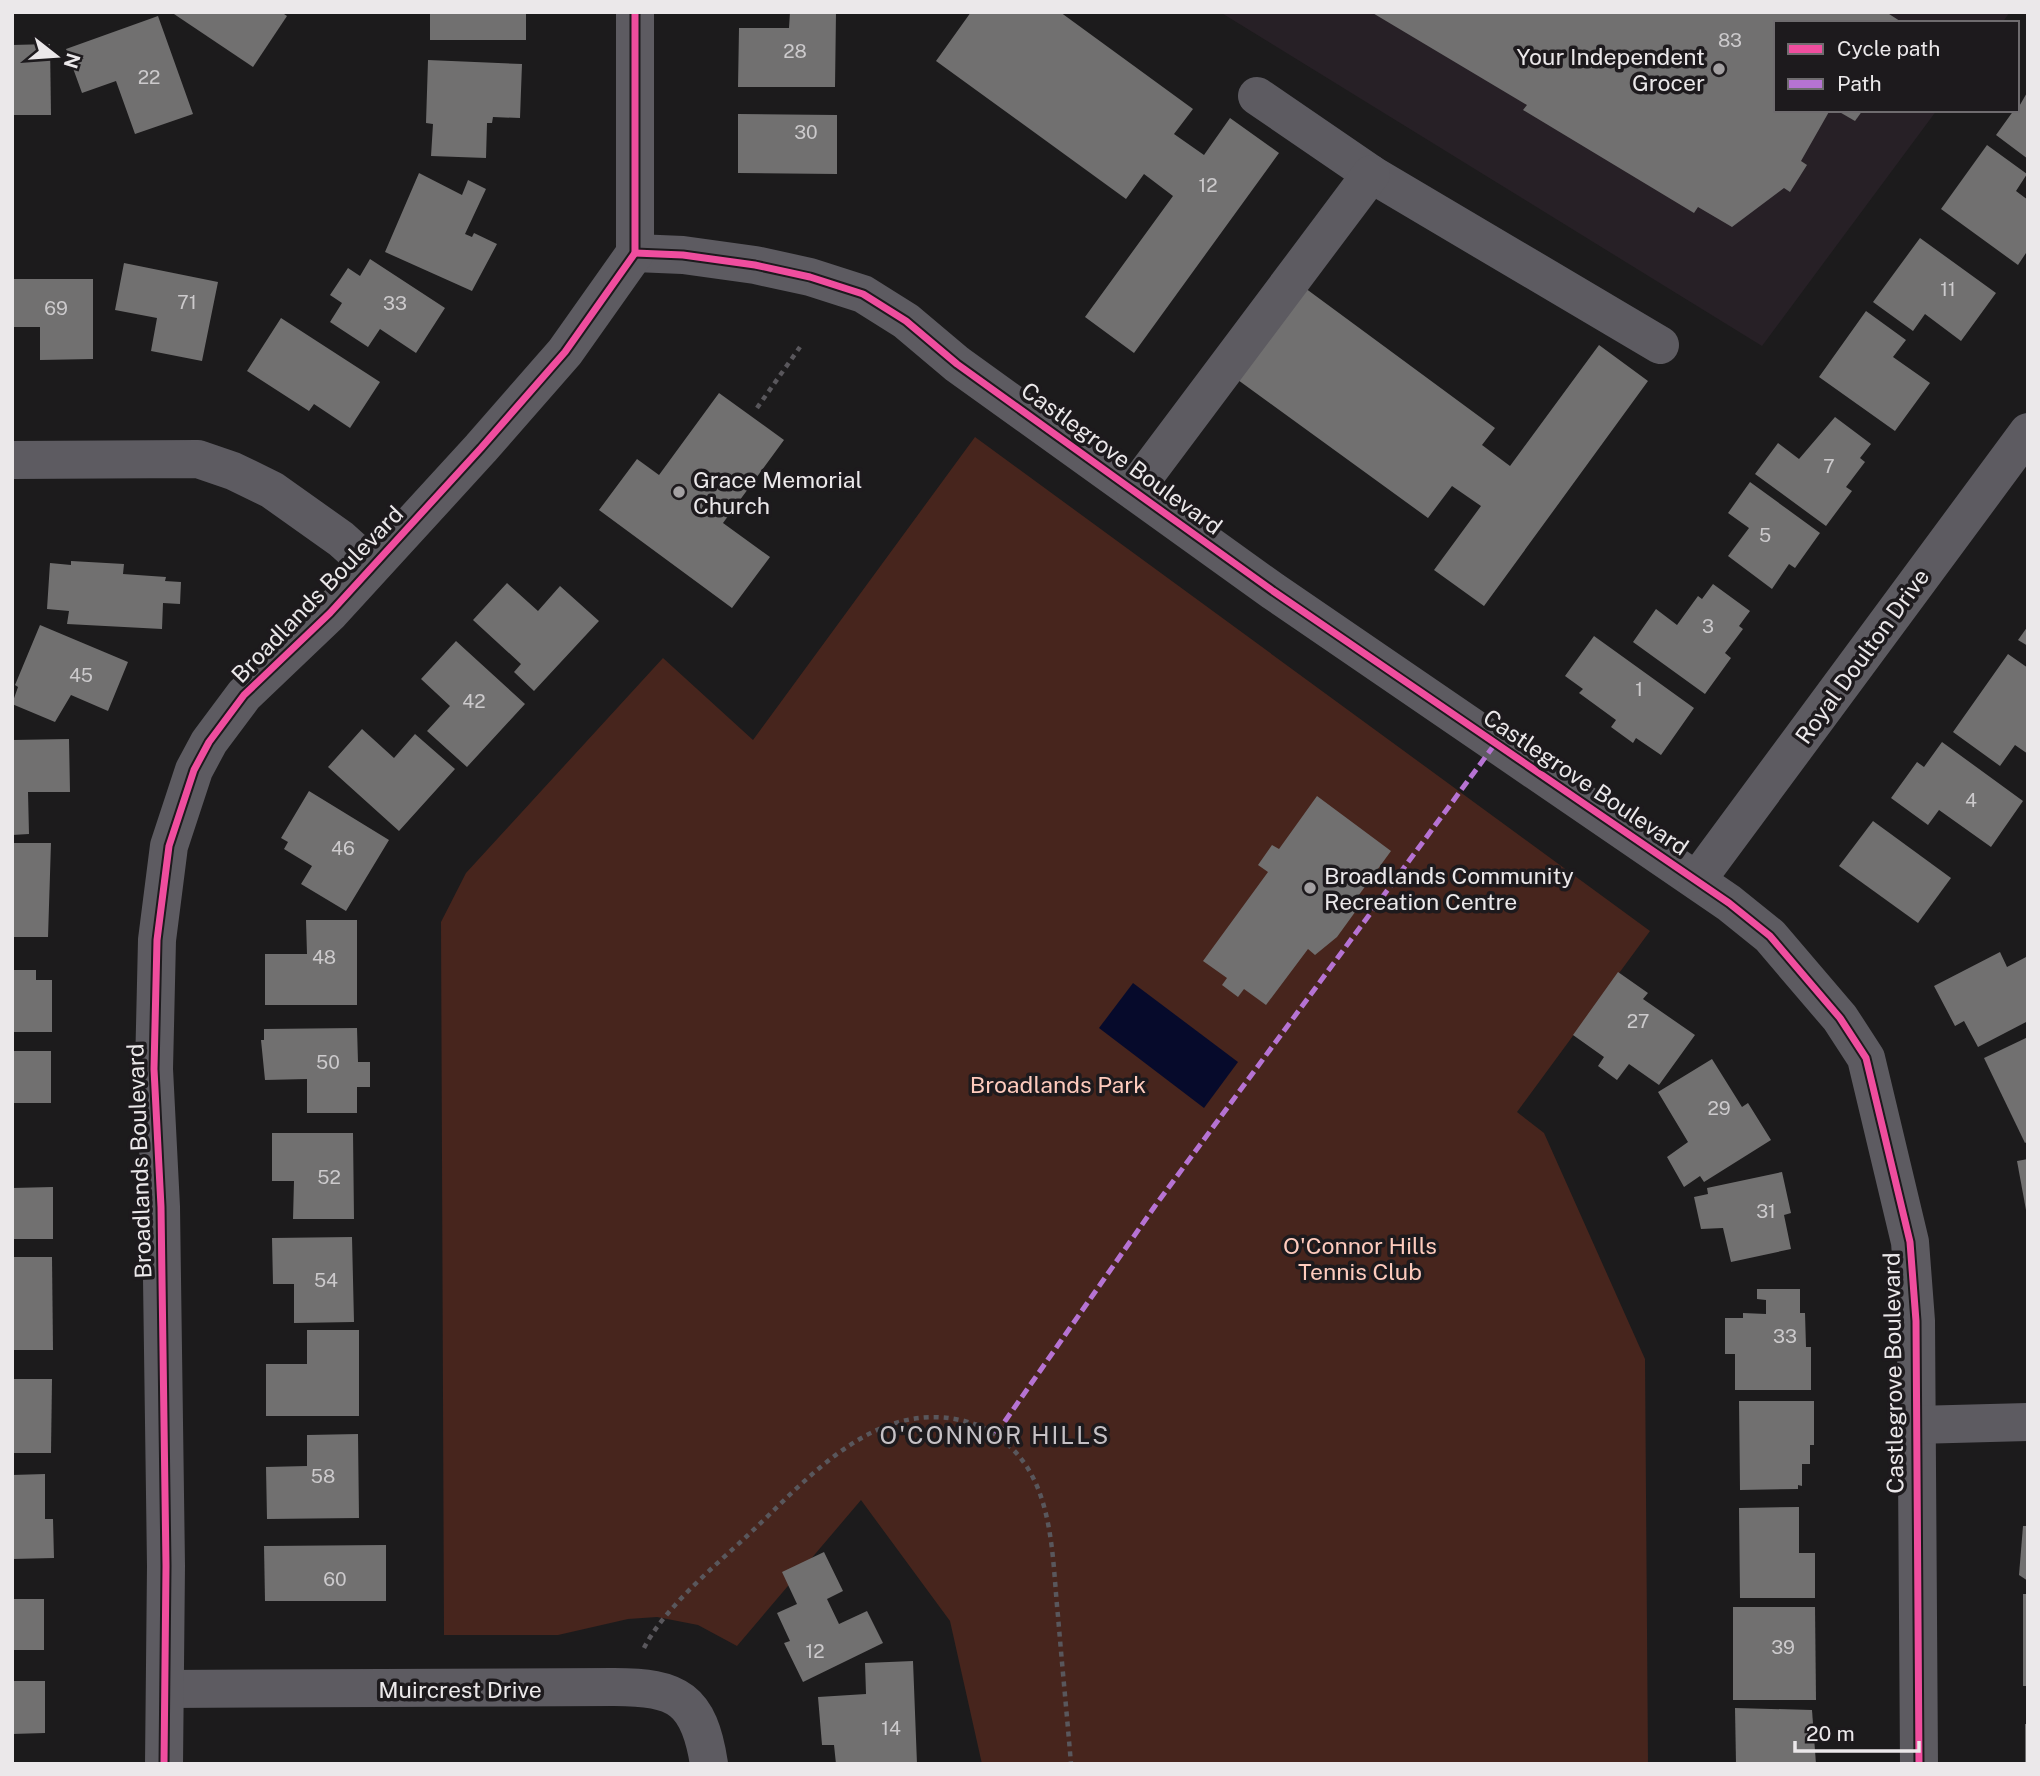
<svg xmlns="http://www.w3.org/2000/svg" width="2040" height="1776" viewBox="0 0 2040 1776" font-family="'Public Sans',sans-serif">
<rect width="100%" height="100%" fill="#1c1b1c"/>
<polygon fill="#272026" points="1220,12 2010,12 2002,23 1776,23 1776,110 1937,110 1762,346"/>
<polygon fill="#47251d" points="975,437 1650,931 1517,1112 1544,1133 1645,1359 1648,1764 982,1764 950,1621 861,1500 737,1646 698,1625 657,1617 628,1619 558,1635 444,1635 441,922 466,873 663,658 753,740"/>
<polygon fill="#060a2b" points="1133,983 1238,1062 1204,1108 1099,1028"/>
<g fill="#717070">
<polygon points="171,12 281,12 287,16 253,67"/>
<rect x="430" y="12" width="96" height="28"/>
<polygon points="790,12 836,12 835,87 738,87 739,28 789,28"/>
<polygon points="971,12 1060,12 1193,109 1174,134 1204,155 1230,118 1279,153 1134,353 1085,317 1173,196 1144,174 1126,199 936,61"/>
<polygon points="1371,12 1886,12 1903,23 1776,23 1776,110 1830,110 1801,161 1807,165 1790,192 1784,188 1732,227 1698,207 1694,213 1523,110 1527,105"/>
<polygon points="158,16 193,114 135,134 116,81 82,93 66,49"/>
<polygon points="50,44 51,115 12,115 12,45"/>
<polygon points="428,60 522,64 520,118 493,117 492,123 487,123 486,158 431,156 433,124 426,123"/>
<polygon points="2028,91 2028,159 1996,135 2014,110 2017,110"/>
<polygon points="1836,110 1863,110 1855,121"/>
<polygon points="738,114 837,115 837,174 738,173"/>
<polygon points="1987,145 2027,174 2016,191 2028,200 2028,250 2018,265 1941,209"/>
<polygon points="419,173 462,195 468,180 486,189 465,234 472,237 474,233 497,244 472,291 385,252"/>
<polygon points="1920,238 1996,293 1961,341 1925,314 1913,331 1873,302"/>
<polygon points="370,259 445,308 416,353 380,329 368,347 330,322 342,303 330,295 348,268 360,276"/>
<polygon points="124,263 218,282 202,361 151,351 157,318 115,310"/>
<polygon points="12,279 93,279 93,359 40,360 40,327 12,327"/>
<polygon points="1305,288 1495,428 1482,445 1510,466 1599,345 1648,381 1484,606 1434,570 1481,506 1452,486 1428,518 1238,380"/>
<polygon points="1866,311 1906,340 1893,357 1930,383 1895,431 1819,377"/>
<polygon points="281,318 380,382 350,428 314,404 309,411 247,371"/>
<polygon points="719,393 784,440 723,523 770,557 732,608 599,510 637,459 659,475"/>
<polygon points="1835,417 1871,444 1860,458 1865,462 1846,487 1852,491 1826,526 1755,474 1778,443 1799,459"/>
<polygon points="1750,482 1820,533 1795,568 1789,564 1772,589 1728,556 1749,528 1728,513"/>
<polygon points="71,561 124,564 123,574 166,577 165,581 181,582 180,604 163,603 162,629 67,624 69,611 47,609 50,563 71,565"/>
<polygon points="507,583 538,611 560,586 599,621 534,691 514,672 521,664 473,620"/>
<polygon points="1713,584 1750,611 1739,626 1743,629 1725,653 1731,658 1705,694 1633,642 1656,609 1677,625 1698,596 1702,599"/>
<polygon points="40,625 128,662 108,711 71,695 55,722 12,704 18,687 15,685"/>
<polygon points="2028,626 2028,646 2018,640"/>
<polygon points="1594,636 1694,708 1661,755 1636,738 1633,743 1611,727 1616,720 1579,693 1583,689 1565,676"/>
<polygon points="456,641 525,704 467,767 427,731 450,706 421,679"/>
<polygon points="2008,654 2028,668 2028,754 2015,745 2000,766 1953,732"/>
<polygon points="362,729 394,758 415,734 455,769 399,831 328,767"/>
<polygon points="69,739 70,792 28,792 29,834 12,835 12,740"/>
<polygon points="1942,742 2023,801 1991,847 1939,810 1928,825 1891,798 1917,762 1924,767"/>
<polygon points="309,791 389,840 346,911 301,884 312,866 284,849 288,842 281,838"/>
<polygon points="1317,796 1391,851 1353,903 1358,908 1337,937 1315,955 1308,949 1266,1005 1244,989 1238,997 1222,985 1227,978 1203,961 1268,872 1258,865 1272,845 1279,849"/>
<polygon points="1873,821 1951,878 1918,923 1839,866"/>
<polygon points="12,843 51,843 48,937 12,937"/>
<polygon points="306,920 357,920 357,1005 265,1005 265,954 307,954"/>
<polygon points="2000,952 2007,967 2028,956 2028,1021 1978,1047 1964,1021 1955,1026 1934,986"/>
<polygon points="12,970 36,970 36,980 52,980 52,1032 12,1032"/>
<polygon points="1618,972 1648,993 1643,999 1695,1035 1659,1085 1629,1064 1617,1080 1598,1066 1604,1057 1573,1035"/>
<polygon points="357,1028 358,1062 370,1062 370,1087 357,1087 357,1113 307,1113 307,1079 265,1080 261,1040 264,1040 264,1029"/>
<polygon points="2028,1037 2028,1141 2025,1143 1984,1058"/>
<rect x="12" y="1051" width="39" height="52"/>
<polygon points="1712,1059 1742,1107 1748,1103 1771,1140 1704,1182 1700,1176 1684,1187 1667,1157 1688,1142 1658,1092"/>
<polygon points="272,1133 353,1133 354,1219 293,1219 294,1181 272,1181"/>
<polygon points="2028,1159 2028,1210 2026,1210 2017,1161"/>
<polygon points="1782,1172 1791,1213 1784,1215 1791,1249 1731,1262 1723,1228 1701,1229 1694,1197 1708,1194 1707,1188"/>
<polygon points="53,1187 53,1239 12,1239 12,1188"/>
<polygon points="352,1237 354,1322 294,1323 294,1284 273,1284 272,1238"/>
<polygon points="12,1257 52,1257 53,1350 12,1350"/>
<polygon points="1757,1289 1800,1289 1800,1313 1805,1313 1806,1347 1811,1347 1811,1390 1735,1390 1735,1354 1725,1354 1725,1318 1743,1318 1743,1313 1766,1314 1766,1300 1757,1299"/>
<polygon points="307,1330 359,1330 359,1416 266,1416 266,1364 307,1364"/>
<polygon points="12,1379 52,1379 51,1453 12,1453"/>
<polygon points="1739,1401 1814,1401 1814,1445 1810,1445 1810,1464 1802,1464 1802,1486 1798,1485 1798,1489 1740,1490"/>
<polygon points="358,1434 359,1518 267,1519 266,1467 307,1466 307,1435"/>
<polygon points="45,1474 45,1519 53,1519 54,1558 12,1559 12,1475"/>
<polygon points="1799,1507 1799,1553 1815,1553 1815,1598 1740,1598 1739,1508"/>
<polygon points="2023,1526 2028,1526 2028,1581 2019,1575"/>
<polygon points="386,1545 386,1601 265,1601 264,1546"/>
<polygon points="824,1552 843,1591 827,1599 839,1624 867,1611 883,1643 803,1682 784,1643 790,1641 777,1613 797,1604 782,1572"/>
<rect x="2023" y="1594" width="5" height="92"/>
<rect x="12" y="1599" width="32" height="51"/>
<polygon points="1733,1607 1815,1607 1816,1700 1733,1700"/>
<polygon points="913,1661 917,1764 836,1764 834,1745 822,1745 818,1697 866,1694 865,1663"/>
<polygon points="12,1681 45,1681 45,1733 12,1734"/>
<polygon points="1735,1708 1812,1710 1816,1764 1736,1764"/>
<rect x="2025" y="1724" width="3" height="40"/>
</g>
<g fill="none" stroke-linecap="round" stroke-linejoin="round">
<g stroke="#59575c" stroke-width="4.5" stroke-dasharray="5 5" stroke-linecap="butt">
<polyline points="757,408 800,347"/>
<path d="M644,1648C665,1607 714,1567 747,1536C806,1481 871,1401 960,1420C989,1426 1011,1443 1027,1467C1054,1509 1053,1569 1058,1616C1062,1665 1067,1715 1071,1764"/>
</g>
<g stroke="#5d5b61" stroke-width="38">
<polyline points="1257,96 1371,174 1660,345"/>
<polyline points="635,253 683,255 755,265 810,277 863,294 906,321 957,364 1273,591 1729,903 1770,936 1840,1018 1866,1058 1910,1242 1916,1321 1919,1764"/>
<polyline points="12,460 198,459 233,471 272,490 341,539 371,566"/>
<polyline points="1135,489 1371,174"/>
<polyline points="1697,880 2028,432"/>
<polyline points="1915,1425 2028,1422"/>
<path d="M165,1689L614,1687C678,1687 699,1699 709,1764"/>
<polyline points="164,1764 166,1566 161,1207 154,1069 157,940 169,846 194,770 209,742 244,695 330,613 481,448 565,352 635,253 635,12"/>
</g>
<polyline stroke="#b673d3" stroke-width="5" stroke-dasharray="10 5" stroke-linecap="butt" points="996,1434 1155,1206 1495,744"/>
<defs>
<g id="cycleway">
<polyline points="635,253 683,255 755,265 810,277 863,294 906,321 957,364 1273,591 1729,903 1770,936 1840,1018 1866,1058 1910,1242 1916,1321 1919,1764"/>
<polyline points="164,1764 166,1566 161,1207 154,1069 157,940 169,846 194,770 209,742 244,695 330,613 481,448 565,352 635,253 635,12"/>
</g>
</defs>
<use href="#cycleway" stroke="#1d1a1d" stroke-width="11"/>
<use href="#cycleway" stroke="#ef4d9e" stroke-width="7"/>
</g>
<g fill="#a3a0a2" stroke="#1d1a1d" stroke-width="2.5">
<circle cx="1719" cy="69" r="7"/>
<circle cx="679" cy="492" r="7"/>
<circle cx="1310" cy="888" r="7"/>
</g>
<g text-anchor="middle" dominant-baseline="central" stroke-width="7" stroke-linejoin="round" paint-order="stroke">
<g font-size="19" fill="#cccacc">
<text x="1730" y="40">83</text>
<text x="795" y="51">28</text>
<text x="149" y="77">22</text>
<text x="806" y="132">30</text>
<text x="1208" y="185">12</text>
<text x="1948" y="289">11</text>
<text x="187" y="302">71</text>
<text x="395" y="303">33</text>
<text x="56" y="308">69</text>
<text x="1829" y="466">7</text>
<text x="1765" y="535">5</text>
<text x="1708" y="626">3</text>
<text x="81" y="675">45</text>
<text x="1639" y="689">1</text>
<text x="474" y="701">42</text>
<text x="1971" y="800">4</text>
<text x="343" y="848">46</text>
<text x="324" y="957">48</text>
<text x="1638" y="1021">27</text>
<text x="328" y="1062">50</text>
<text x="1719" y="1108">29</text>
<text x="329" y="1177">52</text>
<text x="1766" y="1211">31</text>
<text x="326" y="1280">54</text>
<text x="1785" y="1336">33</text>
<text x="323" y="1476">58</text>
<text x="335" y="1579">60</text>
<text x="1783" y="1647">39</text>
<text x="815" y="1651">12</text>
<text x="891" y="1728">14</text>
</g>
<g font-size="23" fill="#ebe8ea" stroke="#1d1a1d" text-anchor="start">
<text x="1705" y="56" text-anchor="end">Your Independent<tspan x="1705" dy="26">Grocer</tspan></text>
<text x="693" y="479">Grace Memorial<tspan x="693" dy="26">Church</tspan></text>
<text x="1324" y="875">Broadlands Community<tspan x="1324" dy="26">Recreation Centre</tspan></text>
</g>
<g font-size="23" fill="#ebe8ea" stroke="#1d1a1d">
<text transform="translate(1122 458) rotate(36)">Castlegrove Boulevard</text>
<text transform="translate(317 594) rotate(-46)">Broadlands Boulevard</text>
<text transform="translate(1862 656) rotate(-54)">Royal Doulton Drive</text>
<text transform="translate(1586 782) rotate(34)">Castlegrove Boulevard</text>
<text transform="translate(139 1161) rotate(-92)">Broadlands Boulevard</text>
<text transform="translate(1893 1373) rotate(-91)">Castlegrove Boulevard</text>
<text x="460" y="1689">Muircrest Drive</text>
</g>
<g font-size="23" fill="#fecbbd" stroke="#1d1a1d">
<text x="1058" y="1084">Broadlands Park</text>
<text x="1360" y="1245">O'Connor Hills<tspan x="1360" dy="26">Tennis Club</tspan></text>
</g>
<g font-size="24" letter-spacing="2" fill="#c6c1c5" stroke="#1d1a1d">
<text x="995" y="1435">O'CONNOR HILLS</text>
</g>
</g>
<rect width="2040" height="1776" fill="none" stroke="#ebe8ea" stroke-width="28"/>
<rect x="1774" y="21" width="245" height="91" fill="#1d1a1d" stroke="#6f6c6f" stroke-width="2"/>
<rect x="1788" y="44" width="35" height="10" fill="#ef4d9e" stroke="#6f6c6f" stroke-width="2"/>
<text x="1837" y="56" font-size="21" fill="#ebe8ea">Cycle path</text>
<rect x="1788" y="79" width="35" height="10" fill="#b673d3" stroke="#6f6c6f" stroke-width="2"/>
<text x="1837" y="91" font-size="21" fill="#ebe8ea">Path</text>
<g transform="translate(56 56) rotate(107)" stroke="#1d1a1d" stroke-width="5" paint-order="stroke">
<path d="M0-5L12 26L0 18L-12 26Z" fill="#ebe8ea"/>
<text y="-10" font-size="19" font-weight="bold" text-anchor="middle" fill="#ebe8ea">N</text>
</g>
<path d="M1795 1741v10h124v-10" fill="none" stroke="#ebe8ea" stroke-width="3.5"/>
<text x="1806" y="1741" font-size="21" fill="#ebe8ea" stroke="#1d1a1d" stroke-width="5" paint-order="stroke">20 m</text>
</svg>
